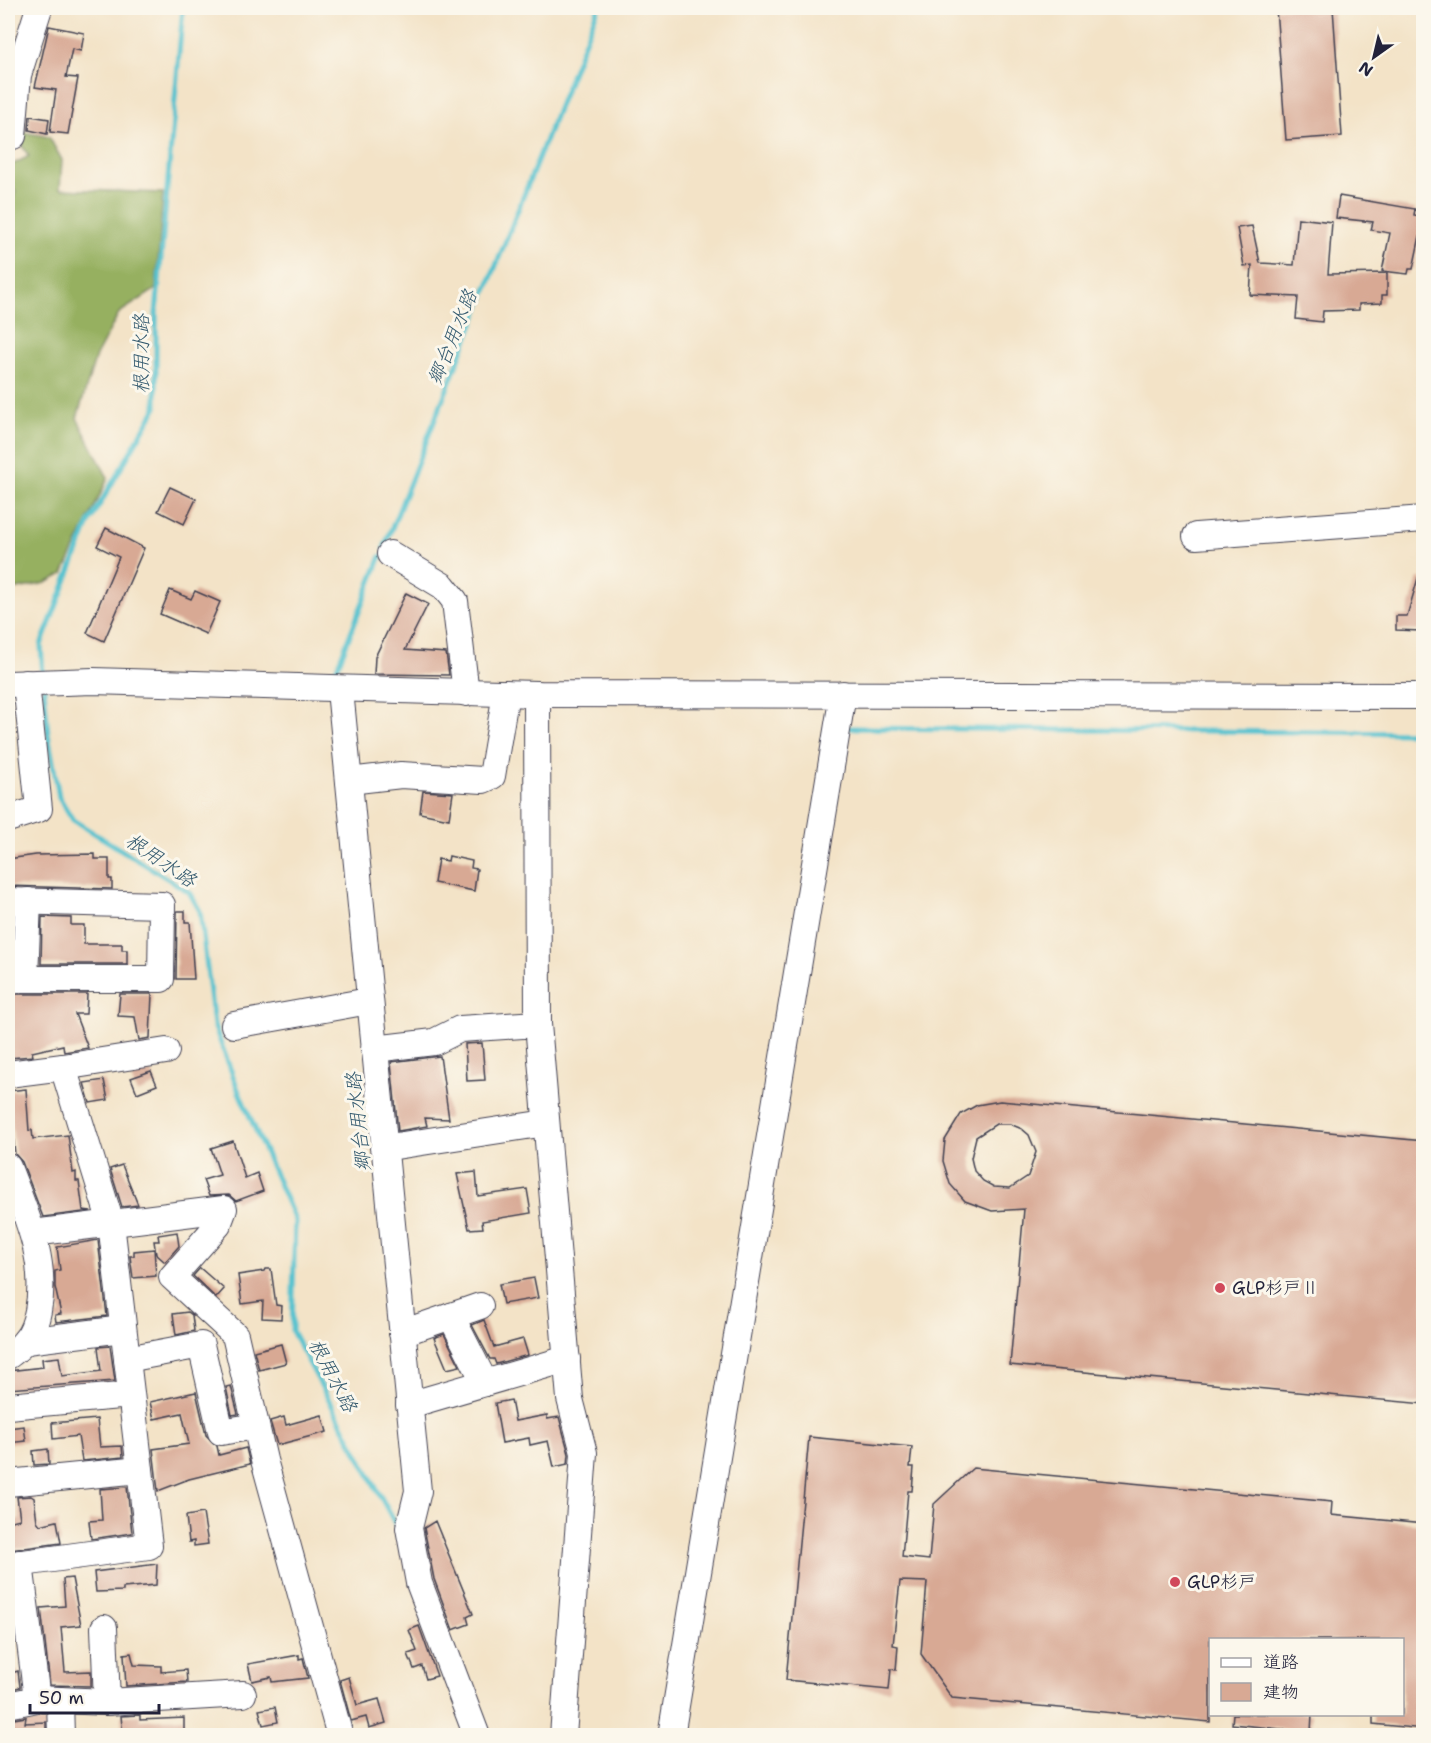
<svg xmlns="http://www.w3.org/2000/svg" width="1431" height="1743" viewBox="0 0 1431 1743" font-family="'Shantell Sans','Klee One',sans-serif">
<rect width="100%" height="100%" fill="#fbf7ec"/>
<filter id="ink" filterUnits="userSpaceOnUse"><feTurbulence type="fractalNoise" baseFrequency=".0167" numOctaves="2"/><feDisplacementMap in="SourceGraphic" scale="12" xChannelSelector="R" yChannelSelector="G"/><feConvolveMatrix kernelMatrix="1 2 1 2 8 2 1 2 1" color-interpolation-filters="sRGB"/></filter>
<filter id="wash" filterUnits="userSpaceOnUse"><feTurbulence type="fractalNoise" baseFrequency=".008" numOctaves="4" result="noise"/><feDisplacementMap in="SourceGraphic" scale="24" xChannelSelector="R" yChannelSelector="G"/><feGaussianBlur stdDeviation="1.35" result="paint"/><feColorMatrix in="noise" values="0 0 0 0 0 0 0 0 0 0 0 0 0 0 0 0 0 1.4 0 .05"/><feComposite in="paint" operator="in"/></filter>
<g filter="url(#wash)">
<rect width="100%" height="100%" fill="#f3e3c7"/>
<polygon fill="#96b061" stroke="#5c694e" stroke-width="1.5" points="23,132 49,137 62,160 60,189 163,193 156,289 119,313 96,356 77,418 108,478 63,574 46,583 8,591 8,213 16,191 8,187 8,167 29,156 22,146"/>
<g fill="none" stroke-linecap="round" stroke-linejoin="round">
<g stroke="#56c2cf" stroke-width="5">
<polyline points="384,548 598,8"/>
<polyline points="43,676 41,645 89,523 156,408 156,314 183,8"/>
<polyline points="333,678 381,556"/>
<polyline points="44,689 48,734 59,797 73,820 189,892 200,911 214,1025 239,1092 295,1220 292,1331 398,1529"/>
<polyline points="850,728 1424,733"/>
</g>
</g>
<g id="blocks">
<g fill="#d8a994" fill-rule="evenodd">
<polygon points="1276,8 1333,8 1342,136 1286,140"/>
<polygon points="49,26 84,33 81,51 72,49 66,77 78,78 68,134 50,132 56,90 35,87"/>
<polygon points="30,116 49,119 47,134 29,130"/>
<polygon points="1339,196 1415,209 1414,215 1424,217 1413,269 1409,269 1408,274 1382,271 1390,233 1371,230 1373,222 1336,218"/>
<polygon points="1298,218 1332,222 1328,274 1387,273 1387,295 1382,295 1382,303 1359,304 1359,310 1323,311 1322,322 1296,319 1298,297 1250,295 1252,265 1244,266 1237,228 1252,226 1260,263 1294,265"/>
<polygon points="170,487 196,499 184,524 158,511"/>
<polygon points="106,528 144,548 104,641 87,633 119,557 97,546"/>
<polygon points="1418,578 1423,579 1421,631 1396,630 1396,616 1407,616"/>
<polygon points="170,590 191,599 195,591 220,602 206,634 160,614"/>
<polygon points="406,593 428,604 405,650 446,653 449,675 374,674 375,657"/>
<polygon points="423,791 453,793 449,819 420,813"/>
<polygon points="95,854 95,859 109,859 109,879 112,879 112,889 8,886 8,859 36,855"/>
<polygon points="449,856 472,861 471,868 477,869 474,891 434,883 438,859 448,861"/>
<polygon points="177,911 185,911 185,922 190,922 194,979 176,979"/>
<polygon points="8,916 12,916 11,964 8,964"/>
<polygon points="42,917 71,918 71,925 84,925 84,944 122,944 122,950 127,950 127,964 41,964"/>
<polygon points="8,994 87,994 86,1014 75,1014 88,1048 64,1052 63,1045 32,1052 33,1056 8,1058"/>
<polygon points="120,994 152,994 150,1038 139,1040 135,1017 118,1016"/>
<polygon points="482,1043 485,1080 467,1081 465,1044"/>
<polygon points="440,1056 449,1119 425,1118 427,1126 398,1131 391,1062"/>
<polygon points="151,1071 157,1085 137,1093 131,1078"/>
<polygon points="104,1080 108,1100 90,1103 84,1083"/>
<polygon points="26,1089 29,1131 32,1130 33,1139 68,1135 73,1173 76,1172 76,1181 79,1181 83,1210 91,1211 43,1217 22,1162 15,1154 10,1105 8,1106 8,1091"/>
<path d="M1000,1101L1424,1141V1404L1010,1365L1024,1209L992,1211L965,1201L950,1184L943,1161L945,1140L961,1114L977,1105ZM996,1124H1010L1022,1129L1029,1135L1036,1152L1028,1176L1010,1188L994,1187L983,1181L974,1171L971,1158L976,1137Z"/>
<polygon points="233,1141 245,1178 257,1173 263,1191 236,1201 229,1195 209,1196 203,1180 220,1175 211,1148"/>
<polygon points="122,1165 138,1205 122,1207 110,1169"/>
<polygon points="476,1172 478,1196 527,1189 531,1213 482,1221 483,1228 469,1229 457,1174"/>
<polygon points="177,1232 179,1246 165,1262 156,1254 154,1241 159,1241 158,1235"/>
<polygon points="98,1240 107,1316 56,1322 55,1315 61,1314 55,1287 55,1271 60,1270 57,1247"/>
<polygon points="154,1249 156,1276 133,1278 130,1256 134,1256 134,1251"/>
<polygon points="200,1268 224,1289 216,1298 193,1276"/>
<polygon points="265,1269 271,1269 276,1305 282,1306 281,1319 262,1318 263,1301 242,1304 238,1275 264,1271"/>
<polygon points="534,1278 538,1298 503,1304 499,1284"/>
<polygon points="188,1312 192,1315 194,1331 176,1335 173,1314"/>
<polygon points="484,1320 494,1347 523,1339 528,1355 496,1364 494,1359 490,1359 472,1325"/>
<polygon points="444,1334 460,1366 447,1369 434,1338"/>
<polygon points="281,1344 286,1363 259,1370 254,1351"/>
<polygon points="110,1346 115,1381 8,1389 8,1371 43,1367 42,1359 59,1357 62,1376 101,1371 98,1347"/>
<polygon points="231,1386 238,1414 232,1415 226,1387"/>
<polygon points="196,1392 206,1435 217,1446 219,1455 246,1448 250,1464 189,1479 158,1491 153,1449 189,1444 182,1413 154,1419 150,1402"/>
<polygon points="511,1400 515,1421 547,1415 547,1419 559,1417 569,1454 568,1464 554,1467 548,1441 530,1445 529,1438 502,1443 495,1403"/>
<polygon points="322,1415 327,1432 277,1445 270,1421 284,1417 286,1425"/>
<polygon points="97,1419 100,1447 122,1446 123,1457 82,1461 78,1436 53,1439 52,1423"/>
<polygon points="24,1426 26,1441 8,1443 8,1428"/>
<polygon points="809,1437 912,1447 910,1467 914,1467 912,1491 908,1491 902,1557 929,1560 934,1504 973,1468 1332,1502 1331,1515 1424,1524 1424,1729 1373,1724 1373,1714 1402,1714 1402,1640 1210,1640 1210,1722 952,1698 921,1654 927,1582 900,1581 893,1645 898,1646 896,1670 891,1669 889,1690 786,1680"/>
<polygon points="48,1449 49,1464 34,1465 33,1451"/>
<polygon points="127,1487 132,1533 91,1539 89,1521 102,1520 100,1489"/>
<polygon points="31,1496 34,1498 37,1521 40,1525 57,1521 61,1543 10,1550 8,1522 20,1519 17,1497"/>
<polygon points="203,1513 208,1544 194,1546 194,1541 189,1542 186,1516"/>
<polygon points="435,1521 473,1614 467,1617 469,1624 453,1630 434,1579 424,1528"/>
<polygon points="157,1564 156,1585 123,1588 123,1591 96,1592 94,1572"/>
<polygon points="72,1578 81,1625 61,1627 65,1672 91,1671 91,1686 50,1685 41,1608 65,1606 63,1579"/>
<polygon points="419,1626 437,1676 426,1679 422,1666 414,1669 408,1654 417,1651 409,1630"/>
<polygon points="131,1653 134,1665 161,1666 161,1672 186,1670 187,1682 126,1686 124,1654"/>
<polygon points="299,1655 299,1659 303,1658 308,1678 272,1682 271,1677 252,1681 248,1664"/>
<polygon points="18,1671 20,1687 8,1690 8,1674"/>
<polygon points="349,1677 357,1705 379,1699 386,1723 369,1728 366,1717 351,1721 340,1680"/>
<polygon points="275,1707 278,1722 263,1725 259,1710"/>
<polygon points="1233,1714 1312,1714 1311,1732 1232,1724"/>
<polygon points="140,1715 140,1720 184,1718 184,1736 123,1736 121,1716"/>
<polygon points="26,1717 25,1723 46,1722 46,1736 8,1736 8,1720"/>
</g>
</g>
</g>
<g filter="url(#ink)">
<use href="#blocks" fill-opacity="0" stroke="#413f50" stroke-width="1.5"/>
<g fill="none" stroke-linecap="round" stroke-linejoin="round">
<defs>
<g id="minor">
<polyline points="8,134 13,136 18,75 39,8"/>
<polyline points="1196,536 1424,519"/>
<polyline points="390,554 443,586 455,601 466,693"/>
<polyline points="8,684 93,681 537,694 1424,696"/>
<polyline points="340,690 418,1491 409,1528 419,1583 477,1736"/>
<polyline points="537,694 538,1024 570,1399 584,1453 563,1736"/>
<polyline points="349,781 401,775 483,780 492,776 506,693"/>
<polyline points="8,819 39,809 26,683"/>
<polyline points="8,901 162,905 161,979 8,979"/>
<polyline points="25,979 28,901"/>
<polyline points="234,1025 369,1001"/>
<polyline points="374,1049 434,1042 460,1029 538,1024"/>
<polyline points="63,1067 166,1051"/>
<polyline points="8,1074 63,1067 111,1223 149,1546 8,1565"/>
<polyline points="383,1148 546,1123"/>
<path d="M8,1167C26,1215 48,1260 38,1311C36,1321 32,1334 25,1341C21,1347 13,1352 8,1356"/>
<polyline points="33,1233 224,1209 218,1225 172,1277 235,1335 264,1460 340,1736"/>
<polyline points="451,1316 485,1383"/>
<polyline points="402,1333 480,1306"/>
<polyline points="26,1341 123,1329"/>
<polyline points="127,1359 201,1345 221,1432 256,1426"/>
<polyline points="409,1405 567,1359"/>
<polyline points="8,1406 131,1395"/>
<polyline points="8,1483 140,1470"/>
<polyline points="104,1628 107,1702"/>
<polyline points="37,1699 107,1702 243,1694"/>
<polyline points="60,1700 61,1736"/>
<polyline points="8,1705 37,1699 20,1563"/>
<polyline points="671,1736 843,694"/>
</g>
</defs>
<use href="#minor" stroke="#413f50" stroke-width="28"/>
<use href="#minor" stroke="#fff" stroke-width="26"/>
</g>
</g>
<g fill="#d1495b" stroke="#fbf7ec" stroke-width="2">
<circle cx="1220" cy="1288" r="6"/>
<circle cx="1175" cy="1582" r="6"/>
</g>
<g text-anchor="middle" dominant-baseline="central" stroke-width="6" stroke-linejoin="round" paint-order="stroke">
<g font-size="18" fill="#22223b" stroke="#fbf7ec" text-anchor="start">
<text x="1232" y="1288">GLP杉戸Ⅱ</text>
<text x="1187" y="1582">GLP杉戸</text>
</g>
<g font-size="20" font-style="italic" fill="#345a6f" stroke="#fbf7ec">
<text transform="translate(452 337) rotate(-68)">郷台用水路</text>
<text transform="translate(141 354) rotate(-90)">根用水路</text>
<text transform="translate(161 860) rotate(34)">根用水路</text>
<text transform="translate(358 1122) rotate(-96)">郷台用水路</text>
<text transform="translate(333 1375) rotate(62)">根用水路</text>
</g>
</g>
<rect width="1431" height="1743" fill="none" stroke="#fbf7ec" stroke-width="30"/>
<rect x="1209" y="1638" width="195" height="78" fill="#fbf7ec" stroke="#a4a2a5" stroke-width="1.5"/>
<rect x="1221" y="1658" width="30" height="9" fill="#ffffff" stroke="#a4a2a5" stroke-width="1.5"/>
<text x="1263" y="1668" font-size="18" fill="#22223b">道路</text>
<rect x="1221" y="1683" width="30" height="18" fill="#d8a994" stroke="#a4a2a5" stroke-width="1.5"/>
<text x="1263" y="1698" font-size="18" fill="#22223b">建物</text>
<g transform="translate(1374 57) rotate(214)" stroke="#fbf7ec" stroke-width="4.5" paint-order="stroke">
<path d="M0-4.5L10 22L0 15L-10 22Z" fill="#22223b"/>
<text y="-9" font-size="16" font-weight="bold" text-anchor="middle" fill="#22223b">N</text>
</g>
<path d="M30 1704v9h129v-9" fill="none" stroke="#22223b" stroke-width="3"/>
<text x="39" y="1704" font-size="18" fill="#22223b" stroke="#fbf7ec" stroke-width="4.5" paint-order="stroke">50 m</text>
</svg>
